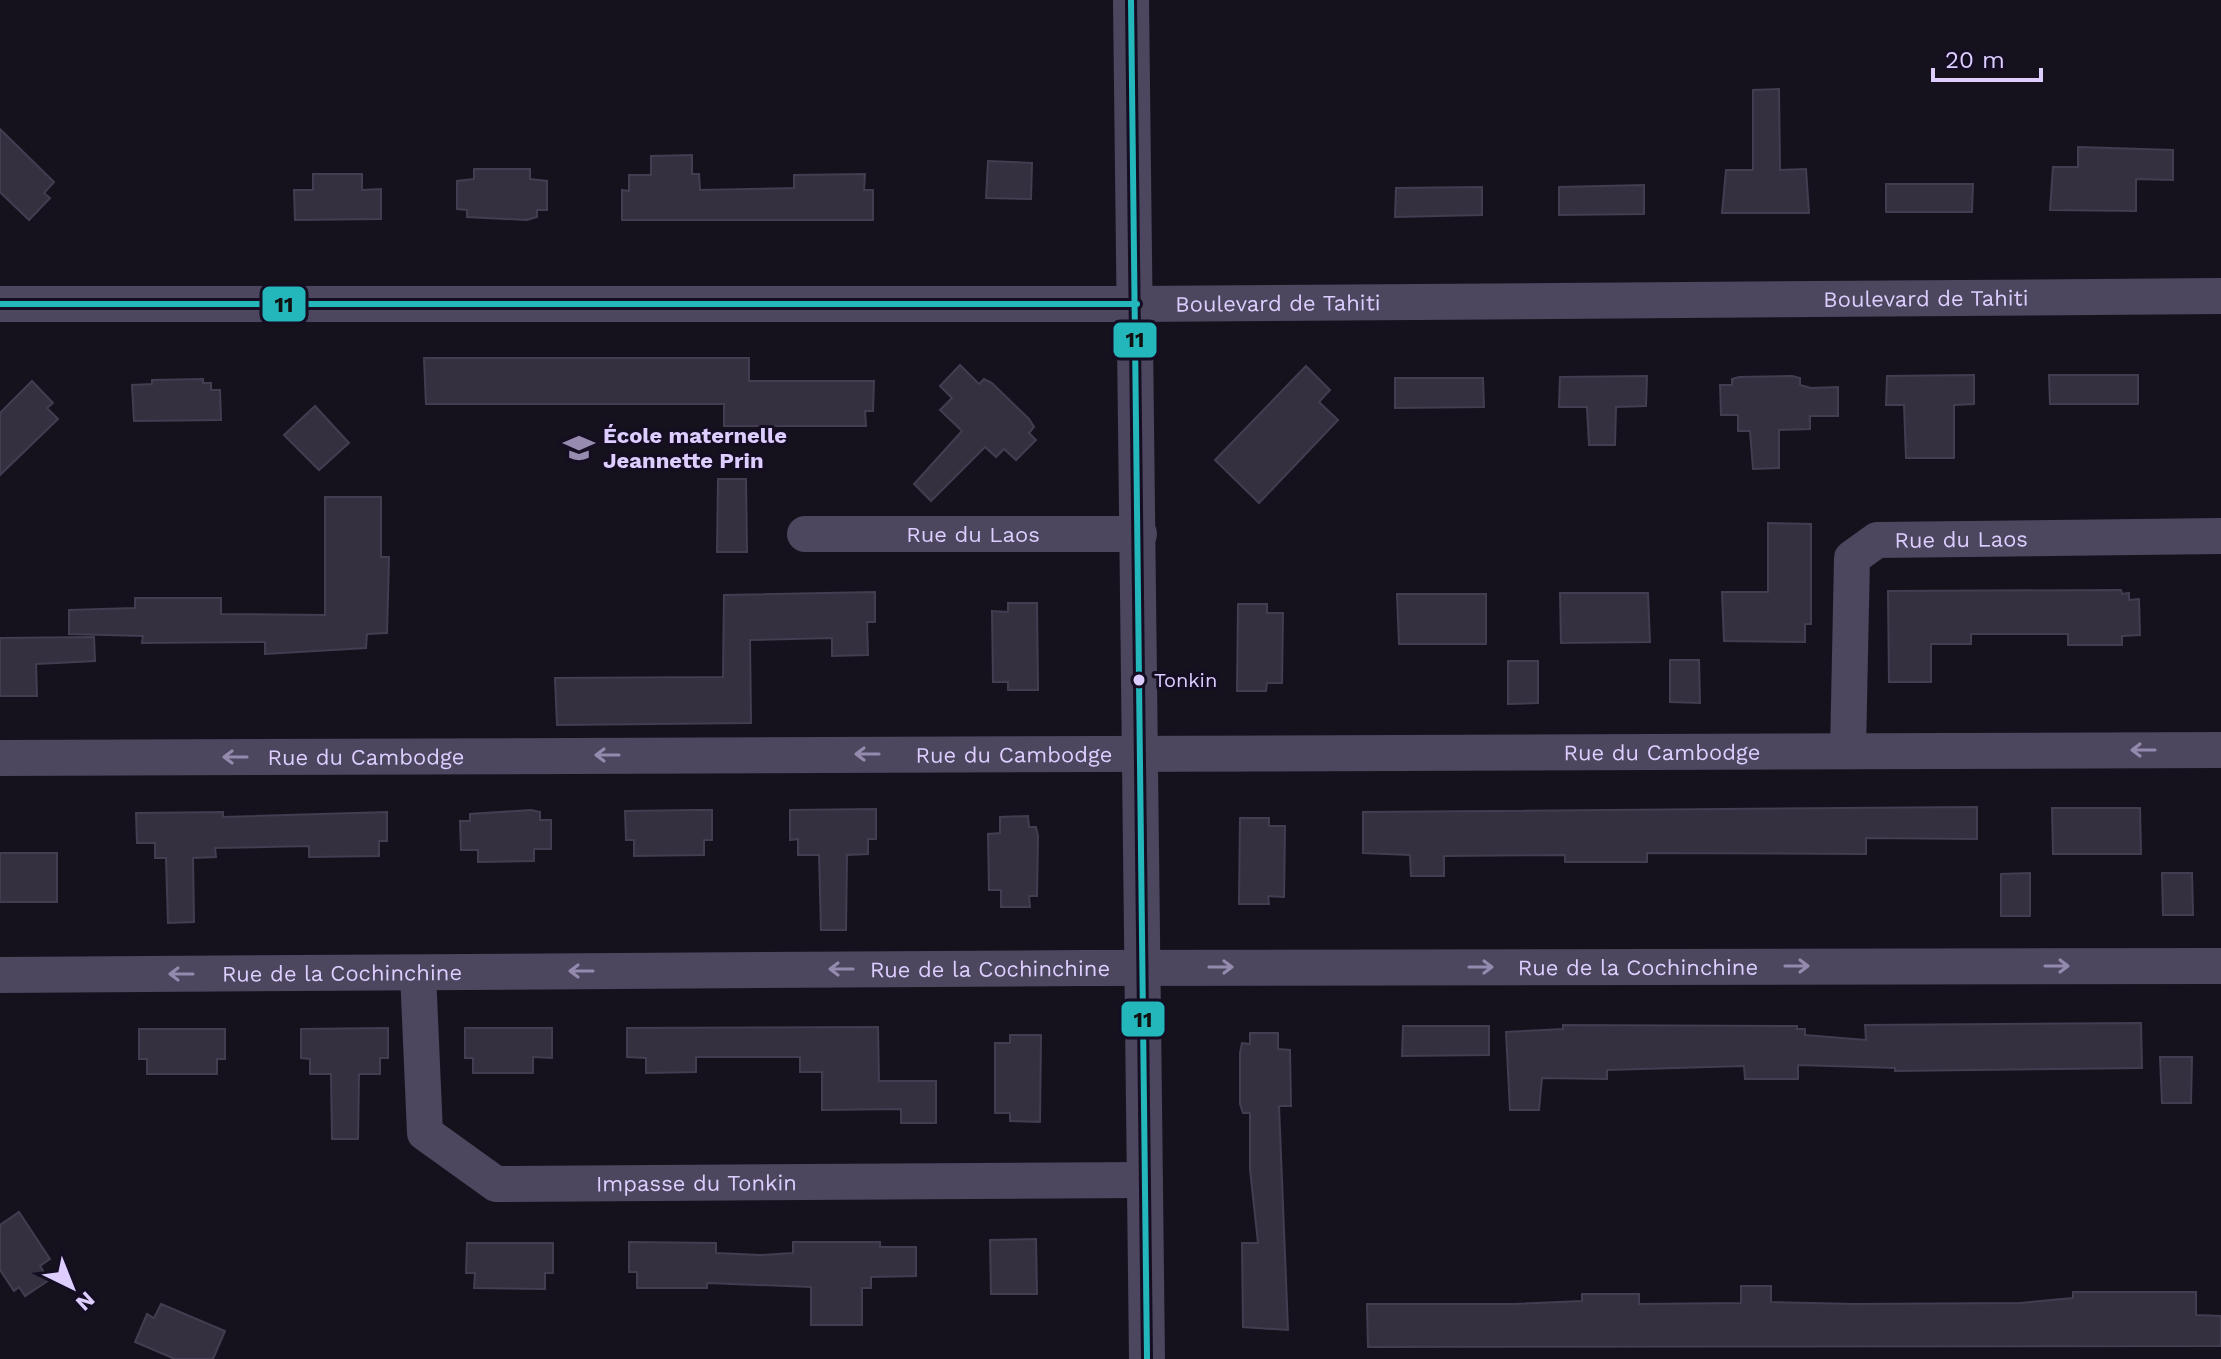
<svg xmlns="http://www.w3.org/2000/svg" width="2221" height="1359" viewBox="0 0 2221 1359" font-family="'Work Sans',sans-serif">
<rect width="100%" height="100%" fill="#16121d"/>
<g fill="#35303f" stroke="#443c51" stroke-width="2">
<polygon points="1779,89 1780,170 1806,169 1809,213 1722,213 1726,170 1753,170 1753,90"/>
<polygon points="0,129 54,182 44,193 50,198 29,220 0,192"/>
<polygon points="2078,147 2173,150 2173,180 2136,179 2136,211 2050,210 2053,167 2078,167"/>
<polygon points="692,155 692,174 699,174 700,190 794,188 794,175 865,174 864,190 873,190 873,220 622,220 622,190 629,191 629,175 651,175 651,156"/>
<polygon points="988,161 1032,163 1031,199 986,198"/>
<polygon points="474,169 530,169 530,179 547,181 547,210 537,210 537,217 527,220 467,217 467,210 457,209 457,181 474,179"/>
<polygon points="313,174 362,174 362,190 381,189 381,219 295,220 294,190 313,190"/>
<polygon points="1886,184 1973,184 1972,212 1886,212"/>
<polygon points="1644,185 1644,214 1559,215 1559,187"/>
<polygon points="1482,187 1482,215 1395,217 1396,188"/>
<polygon points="424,358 749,358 749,381 874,381 873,411 865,411 866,426 724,426 724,404 426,404"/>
<polygon points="960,365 979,384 984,379 992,383 1029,419 1034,427 1029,433 1036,440 1016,460 1004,449 996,457 985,447 931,501 914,484 962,431 940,410 952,398 940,386"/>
<polygon points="1306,366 1330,390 1319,402 1338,420 1259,503 1215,460"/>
<polygon points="1974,375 1974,404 1954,405 1954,458 1906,458 1904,405 1886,405 1887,376"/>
<polygon points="2049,375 2138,375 2138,404 2050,404"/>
<polygon points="1647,376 1646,406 1616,407 1615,445 1589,445 1587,407 1559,407 1560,377"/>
<polygon points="1792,376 1800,378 1800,385 1811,388 1838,387 1838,416 1810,416 1810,429 1779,430 1779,468 1753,469 1750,431 1738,431 1738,415 1721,415 1720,385 1732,385 1732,379 1739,377"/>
<polygon points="1395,378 1483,378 1484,407 1395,408"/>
<polygon points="203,379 203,383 211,383 211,390 220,390 221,420 134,421 132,385 152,384 152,380"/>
<polygon points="32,381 53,403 47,408 58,419 0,475 0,413"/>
<polygon points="315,406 349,443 319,470 284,435"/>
<polygon points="718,479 746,479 747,552 717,552"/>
<polygon points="325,497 381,497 381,557 389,557 387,633 367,634 366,648 265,654 265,642 142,643 143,636 69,634 69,610 135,608 135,598 221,598 221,614 325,615"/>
<polygon points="1768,523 1811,524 1811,624 1805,624 1805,642 1724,641 1722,592 1768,592"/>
<polygon points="2121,590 2122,594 2129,593 2129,600 2139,599 2140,635 2122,636 2122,645 2068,645 2068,634 1971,634 1971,644 1931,644 1931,682 1889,682 1888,591"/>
<polygon points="875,592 875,622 867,622 868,655 832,656 832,638 750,640 751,723 557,725 555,678 723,677 724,595"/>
<polygon points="1560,593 1648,593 1650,642 1561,643"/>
<polygon points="1397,594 1486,594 1486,644 1399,644"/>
<polygon points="1008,603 1037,603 1038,690 1008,690 1008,682 993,682 992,611 1008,612"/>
<polygon points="1238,604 1267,604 1267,613 1283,613 1282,683 1267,683 1266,691 1237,691"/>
<polygon points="94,637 95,661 36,664 37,696 0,696 0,638"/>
<polygon points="1670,660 1699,660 1700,703 1670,702"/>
<polygon points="1508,661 1538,661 1538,703 1508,704"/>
<polygon points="1977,807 1977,839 1866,838 1866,854 1647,853 1647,862 1565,862 1565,855 1444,856 1444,876 1411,876 1410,855 1363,853 1363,812"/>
<polygon points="2052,808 2140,808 2141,854 2053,854"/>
<polygon points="876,809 876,839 868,839 868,854 847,855 846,930 821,930 819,855 798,855 798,839 790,840 790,810"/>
<polygon points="531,810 540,812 540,820 551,820 551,849 534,849 534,861 478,862 478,850 461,850 460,821 470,821 470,814"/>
<polygon points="695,810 712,810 712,840 704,840 704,855 634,856 634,840 626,840 625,811"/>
<polygon points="223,812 223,817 387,812 387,841 379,841 379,856 309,857 309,846 215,848 216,857 193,858 194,922 168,923 166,858 155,858 155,843 137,843 136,813"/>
<polygon points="1028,816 1029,827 1036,827 1038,836 1037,896 1029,896 1030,907 1001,907 1001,890 989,890 988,834 1000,833 1000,817"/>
<polygon points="1240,818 1269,818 1269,826 1285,826 1284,897 1268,896 1269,904 1239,904"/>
<rect x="0" y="853" width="57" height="49"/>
<polygon points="2030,873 2030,916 2001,916 2001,874"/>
<polygon points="2162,873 2192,873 2193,915 2163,915"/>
<polygon points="2141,1023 2142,1068 1895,1071 1895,1068 1798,1065 1798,1079 1745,1079 1744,1066 1607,1070 1607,1079 1542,1078 1539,1110 1510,1110 1506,1032 1563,1029 1563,1025 1797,1026 1797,1029 1805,1029 1805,1035 1866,1040 1865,1025"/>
<polygon points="1403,1026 1489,1026 1489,1055 1402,1056"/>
<polygon points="878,1027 879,1081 936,1081 936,1123 901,1123 901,1109 822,1110 822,1072 800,1072 800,1057 696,1057 696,1072 646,1073 646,1058 627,1057 627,1028"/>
<polygon points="388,1028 388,1058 380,1058 380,1074 359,1074 358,1139 332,1139 331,1074 310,1074 310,1059 301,1058 301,1029"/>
<polygon points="465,1028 552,1028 552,1058 533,1057 533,1073 473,1073 473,1058 465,1058"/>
<polygon points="139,1029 225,1029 225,1059 217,1059 217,1074 147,1074 147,1059 139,1059"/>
<polygon points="1250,1033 1278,1033 1278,1049 1290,1050 1291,1106 1279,1106 1288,1330 1243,1327 1242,1243 1258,1243 1250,1169 1250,1113 1243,1113 1240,1104 1240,1053 1242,1043 1250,1044"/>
<polygon points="1010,1035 1041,1035 1040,1122 1010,1121 1010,1113 995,1113 995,1043 1010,1043"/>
<polygon points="2160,1057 2192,1057 2191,1103 2162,1103"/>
<polygon points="19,1212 50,1259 40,1266 49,1280 25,1296 19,1287 14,1291 0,1270 0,1225"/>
<polygon points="1036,1239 1037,1294 991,1294 990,1240"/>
<polygon points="629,1242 716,1243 716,1253 760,1255 793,1253 793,1242 880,1242 880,1247 916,1247 916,1276 871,1277 871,1288 862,1288 862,1325 811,1325 811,1287 707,1283 707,1288 637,1288 637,1272 629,1272"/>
<polygon points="467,1243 553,1243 553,1273 545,1273 545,1289 474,1288 475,1273 466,1273"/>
<polygon points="1741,1286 1771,1286 1771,1302 1855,1304 2020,1303 2073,1298 2073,1292 2196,1292 2196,1315 2221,1316 2221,1346 1368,1347 1367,1304 1514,1304 1582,1301 1582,1294 1639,1294 1639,1304 1741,1303"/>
<polygon points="161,1304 225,1331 213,1359 175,1359 135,1342 147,1314 154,1318"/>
</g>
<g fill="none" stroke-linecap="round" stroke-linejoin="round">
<g stroke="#4c465e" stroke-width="36">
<polyline points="1131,0 1147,1359"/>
<path id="s1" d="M0,304H1137L2221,296"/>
<path id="s2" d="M805,534H1139"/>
<path id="s3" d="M1848,751L1852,558L1877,540L2221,536"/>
<path id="s4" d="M0,758L2221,750"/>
<path id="s5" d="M418,973L425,1133L496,1184L1145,1180"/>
<path id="s6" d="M0,975L1083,968L2221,966"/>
</g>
<defs>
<g id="bus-1">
<polyline points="1131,0 1147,1359"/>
<polyline points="0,304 1137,304"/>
</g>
</defs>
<use href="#bus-1" stroke="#150d22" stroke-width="12"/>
<use href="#bus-1" stroke="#23b6bb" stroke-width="6"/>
</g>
<defs><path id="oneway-shaft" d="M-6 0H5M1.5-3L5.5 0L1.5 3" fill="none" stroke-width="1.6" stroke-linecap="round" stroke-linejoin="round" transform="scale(2)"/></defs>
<g stroke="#948aae">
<use href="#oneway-shaft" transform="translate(2143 750) rotate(180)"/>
<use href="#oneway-shaft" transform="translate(867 754) rotate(180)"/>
<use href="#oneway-shaft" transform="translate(607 755) rotate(180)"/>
<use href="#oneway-shaft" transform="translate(235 757) rotate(180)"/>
<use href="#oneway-shaft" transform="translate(1797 966)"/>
<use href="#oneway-shaft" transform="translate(2057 966)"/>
<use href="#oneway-shaft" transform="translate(1221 967)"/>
<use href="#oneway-shaft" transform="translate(1481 967)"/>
<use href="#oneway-shaft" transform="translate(841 969) rotate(180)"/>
<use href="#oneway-shaft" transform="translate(581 971) rotate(180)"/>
<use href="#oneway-shaft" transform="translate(181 974) rotate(180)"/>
</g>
<defs>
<symbol id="school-bare" viewBox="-9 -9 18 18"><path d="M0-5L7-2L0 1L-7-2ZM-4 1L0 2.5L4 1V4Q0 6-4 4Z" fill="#978cb0" stroke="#150d22" stroke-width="2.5" paint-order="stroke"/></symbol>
</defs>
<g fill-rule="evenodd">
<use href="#school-bare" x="557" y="426" width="44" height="44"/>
</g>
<circle fill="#ddceff" stroke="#150d22" stroke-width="3" cx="1139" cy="680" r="7"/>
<g text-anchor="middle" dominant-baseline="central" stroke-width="6" stroke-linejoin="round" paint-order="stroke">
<g font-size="20" fill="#ddceff" stroke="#150d22" text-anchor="start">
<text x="1154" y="680">Tonkin</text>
</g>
<g font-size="22" fill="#ddceff" stroke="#150d22">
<text stroke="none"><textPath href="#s1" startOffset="1926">Boulevard de Tahiti</textPath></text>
<text stroke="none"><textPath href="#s1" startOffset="1278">Boulevard de Tahiti</textPath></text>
<text stroke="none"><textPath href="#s2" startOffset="168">Rue du Laos</textPath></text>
<text stroke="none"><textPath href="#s3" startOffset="308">Rue du Laos</textPath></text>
<text stroke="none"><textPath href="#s4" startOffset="1662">Rue du Cambodge</textPath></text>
<text stroke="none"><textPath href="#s4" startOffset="1014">Rue du Cambodge</textPath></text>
<text stroke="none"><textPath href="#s4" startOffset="366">Rue du Cambodge</textPath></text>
<text stroke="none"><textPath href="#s6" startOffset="1638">Rue de la Cochinchine</textPath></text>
<text stroke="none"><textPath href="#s6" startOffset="990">Rue de la Cochinchine</textPath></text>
<text stroke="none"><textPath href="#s6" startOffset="342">Rue de la Cochinchine</textPath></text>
<text stroke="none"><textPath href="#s5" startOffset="448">Impasse du Tonkin</textPath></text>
</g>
<g font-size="22" font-weight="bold" fill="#ddceff" stroke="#150d22" text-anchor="start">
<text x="603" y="435">École maternelle<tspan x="603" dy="25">Jeannette Prin</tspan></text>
</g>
</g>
<g stroke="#150d22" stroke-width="3">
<rect x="261" y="285" width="46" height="38" rx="8" fill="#23b6bb"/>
<rect x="1112" y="321" width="46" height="38" rx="8" fill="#23b6bb"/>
<rect x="1120" y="1000" width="46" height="38" rx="8" fill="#23b6bb"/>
</g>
<g font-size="22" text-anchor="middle" font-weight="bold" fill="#111">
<text x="284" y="312">11</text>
<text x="1135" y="347">11</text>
<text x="1143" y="1027">11</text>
</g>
<g transform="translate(72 1287) rotate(137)" stroke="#150d22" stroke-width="6" paint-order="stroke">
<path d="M0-6L14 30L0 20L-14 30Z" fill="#ddceff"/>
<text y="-12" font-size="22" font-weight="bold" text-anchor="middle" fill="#ddceff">N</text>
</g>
<path d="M1933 68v12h108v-12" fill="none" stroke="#ddceff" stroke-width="4"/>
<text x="1945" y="68" font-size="24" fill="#ddceff" stroke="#150d22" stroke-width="6" paint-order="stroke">20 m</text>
</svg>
